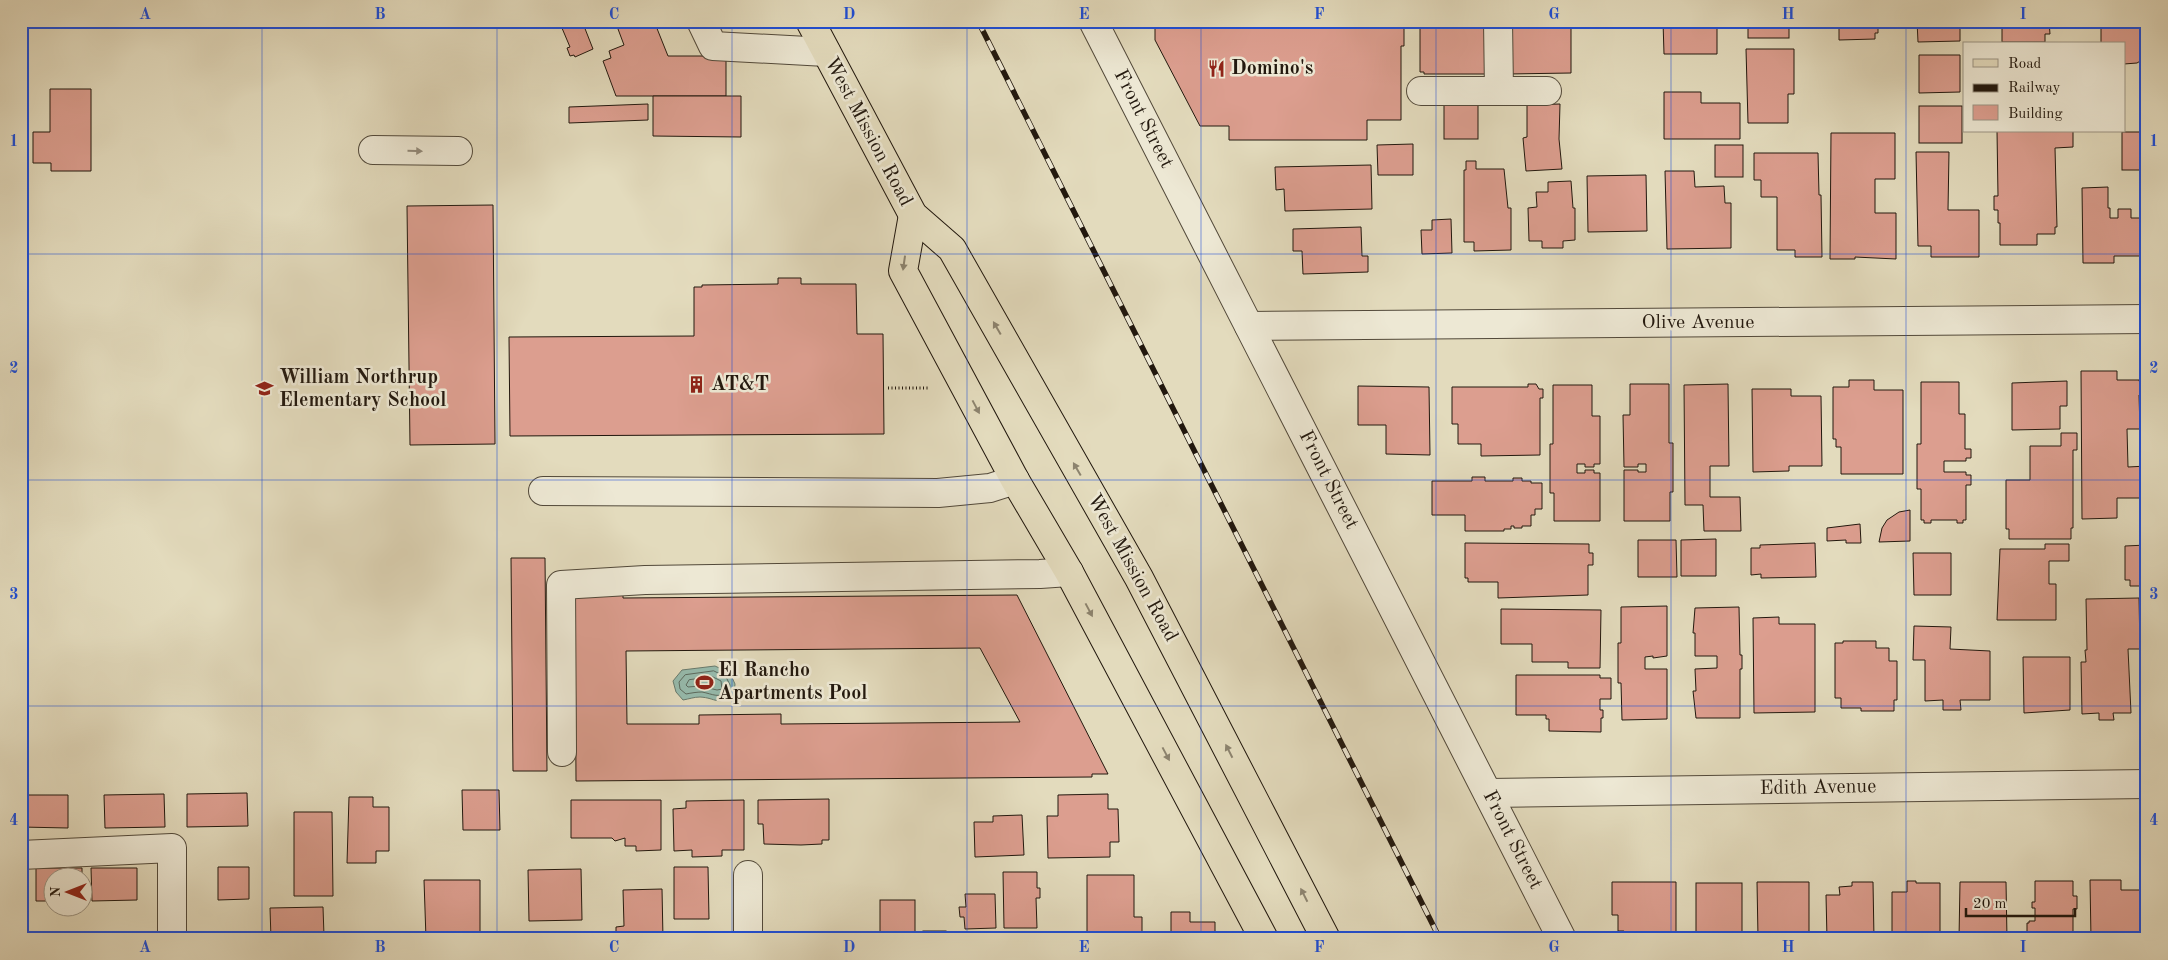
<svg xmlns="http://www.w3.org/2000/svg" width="2168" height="960" viewBox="0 0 2168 960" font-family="'Old Standard TT',serif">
<rect width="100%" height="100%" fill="#e3dbbd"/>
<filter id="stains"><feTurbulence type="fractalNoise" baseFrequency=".004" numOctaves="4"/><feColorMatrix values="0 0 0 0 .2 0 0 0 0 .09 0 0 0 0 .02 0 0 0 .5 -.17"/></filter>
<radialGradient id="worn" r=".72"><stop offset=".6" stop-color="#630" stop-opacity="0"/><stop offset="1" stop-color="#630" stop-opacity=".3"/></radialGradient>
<path fill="#96bbad" stroke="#687a6d" d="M715,666L730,673L735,684L734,695C716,706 717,698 700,697C694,697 689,699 683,700L676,692L673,681L682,670Z"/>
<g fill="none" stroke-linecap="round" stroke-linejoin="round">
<g stroke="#5c6a5e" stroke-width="1">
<path d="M714,671L726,677L730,685L729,691C719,699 713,694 702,692C697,692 691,693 686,694L680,689L679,682L685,675Z"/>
<polygon points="713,677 721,681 722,689 717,690 700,686 688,687 686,685 689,680"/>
</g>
</g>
<g fill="#dc9e8f" stroke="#22180e" fill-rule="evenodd">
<polygon points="559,21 582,21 593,49 575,57 574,55 570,56 567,48 570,47"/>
<polygon points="615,21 654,21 668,56 726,56 726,96 616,96 603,61 611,58 609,51 624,45"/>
<polygon points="1173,21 1238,21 1238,25 1261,24 1261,21 1292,21 1292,25 1316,25 1316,21 1404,21 1404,46 1401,46 1401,120 1367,120 1367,140 1229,140 1229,126 1200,126 1155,40 1155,28 1174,28"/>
<polygon points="1488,21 1488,74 1424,74 1424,72 1420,72 1420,22"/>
<polygon points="1502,21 1571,21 1571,73 1508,74"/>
<rect x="1585" y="21" width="51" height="7"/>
<polygon points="1663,21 1717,21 1717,54 1664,54"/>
<rect x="1748" y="21" width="41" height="17"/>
<polygon points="1839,21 1887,21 1887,27 1878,27 1878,33 1875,33 1875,39 1839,40"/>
<polygon points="1917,21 1960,21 1960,41 1918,42"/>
<polygon points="2002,21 2049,21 2050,34 2045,34 2045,42 2002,42"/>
<polygon points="2101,21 2147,21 2147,57 2137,63 2124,64 2124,44 2101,44"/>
<polygon points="1746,49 1794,49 1794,94 1788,94 1788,123 1748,123"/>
<polygon points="1919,55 1960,55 1960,92 1919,93"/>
<polygon points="50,89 91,89 91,171 51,171 51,163 33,163 33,132 50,132"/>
<polygon points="1664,92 1701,92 1701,103 1740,103 1740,139 1664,139"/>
<polygon points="653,96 741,96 741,137 653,136"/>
<polygon points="648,104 648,120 569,123 569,107"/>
<polygon points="1560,104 1559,139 1562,169 1526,171 1523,138 1527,137 1527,105"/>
<rect x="1444" y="105" width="34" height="34"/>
<rect x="1919" y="106" width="43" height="37"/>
<polygon points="1997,131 2073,131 2073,147 2055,148 2057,227 2055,227 2055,234 2037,234 2037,245 2000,245 2000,223 1998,223 1998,210 1994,210 1994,196 1998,196"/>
<rect x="2122" y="132" width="25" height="38"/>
<polygon points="1831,133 1895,133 1895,179 1875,179 1875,213 1896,213 1896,259 1855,257 1855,259 1830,259"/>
<polygon points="1413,144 1413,175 1378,175 1377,145"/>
<rect x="1715" y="145" width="28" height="32"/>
<polygon points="1916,152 1949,152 1948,210 1979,210 1979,257 1931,257 1931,246 1918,246"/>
<polygon points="1754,153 1818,153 1819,195 1821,195 1822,257 1795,257 1795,250 1777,250 1777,197 1761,197 1761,180 1754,180"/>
<polygon points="1466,161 1476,161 1476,169 1504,169 1508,208 1511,208 1511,250 1474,251 1474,242 1464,242 1464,170 1466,170"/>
<polygon points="1371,165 1372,209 1285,211 1284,189 1276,190 1275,167"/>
<polygon points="1665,171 1694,171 1695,187 1724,186 1725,203 1731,203 1731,248 1667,249"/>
<polygon points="1646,175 1647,231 1588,232 1587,176"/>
<polygon points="1571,181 1573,208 1575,208 1575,240 1563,241 1563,248 1542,248 1542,241 1529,241 1528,208 1537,207 1536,192 1548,192 1548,182"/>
<polygon points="2108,187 2108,208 2110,208 2110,218 2118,218 2118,209 2131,209 2131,218 2144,218 2144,256 2114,256 2114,263 2083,263 2082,188"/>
<polygon points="493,205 495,444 410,445 407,206"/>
<polygon points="1451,219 1452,253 1422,254 1421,230 1432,230 1432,220"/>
<polygon points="1361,227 1362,256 1368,256 1368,272 1303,274 1302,251 1293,251 1293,229"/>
<polygon points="778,278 801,278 801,284 856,284 857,334 883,334 884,434 510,436 509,337 694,336 694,287 702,287 702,285 778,284"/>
<polygon points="2081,371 2117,371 2117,380 2139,380 2141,387 2141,395 2139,395 2140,429 2127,429 2128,467 2147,466 2147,498 2117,498 2117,518 2082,519"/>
<polygon points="1849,380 1874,380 1874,390 1903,390 1903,474 1841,474 1841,447 1836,447 1836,439 1833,439 1833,387 1849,387"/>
<polygon points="2067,381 2067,406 2060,406 2060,429 2012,430 2012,383"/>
<polygon points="1921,382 1959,382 1959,414 1965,414 1965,449 1971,449 1971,458 1966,458 1966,461 1944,461 1944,472 1966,472 1966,475 1971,475 1971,485 1966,485 1966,520 1963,520 1963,523 1957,523 1957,520 1931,520 1931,523 1924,523 1924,520 1921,520 1921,489 1917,489 1917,444 1921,444"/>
<polygon points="1528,384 1536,384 1539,389 1543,389 1543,398 1540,398 1540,455 1481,456 1481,444 1458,444 1458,424 1452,424 1452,387 1528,387"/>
<polygon points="1630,384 1669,384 1669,443 1673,443 1673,492 1670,492 1670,521 1624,521 1624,470 1638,470 1638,472 1646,472 1646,464 1638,464 1638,467 1624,467 1623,415 1630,415"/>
<polygon points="1728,384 1729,466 1710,466 1710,497 1740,497 1741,531 1704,531 1703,505 1685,505 1684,385"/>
<polygon points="1553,385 1592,385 1592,416 1600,416 1600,464 1594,464 1594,467 1585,467 1585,464 1577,464 1577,473 1585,473 1585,470 1594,470 1594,473 1600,473 1600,521 1554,521 1554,493 1550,493 1550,444 1553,444"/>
<polygon points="1358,386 1429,387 1430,455 1386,454 1386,425 1358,425"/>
<polygon points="1752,389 1791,389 1791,396 1821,396 1822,466 1789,466 1789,471 1753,472"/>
<polygon points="2061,433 2077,433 2077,450 2073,450 2073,528 2071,528 2071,539 2009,539 2009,529 2006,529 2006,480 2030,480 2030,446 2061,446"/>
<polygon points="1472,477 1485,477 1485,481 1513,481 1513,478 1522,478 1522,481 1531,481 1531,483 1542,483 1542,509 1535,509 1535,515 1531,515 1531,526 1522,526 1522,528 1514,528 1514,526 1511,526 1511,529 1504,529 1504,531 1465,531 1465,515 1432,515 1432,481 1472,481"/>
<polygon points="1910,510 1910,541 1879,542 1882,528 1887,520 1899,512"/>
<polygon points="1860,524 1861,543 1846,543 1846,540 1827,541 1827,528"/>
<polygon points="1716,539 1716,576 1681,576 1681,540"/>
<polygon points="1638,540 1676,540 1677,577 1638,577"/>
<polygon points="1465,543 1589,544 1589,553 1593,553 1593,565 1588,565 1588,595 1498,598 1498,582 1468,582 1468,578 1465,578"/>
<polygon points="1815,543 1816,577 1761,578 1761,574 1751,575 1751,548 1760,548 1760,545"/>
<polygon points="2045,544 2069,544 2069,561 2049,561 2049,584 2056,584 2056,620 1997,620 2000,549 2045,549"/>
<polygon points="2147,545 2147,586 2130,586 2130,580 2125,580 2125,546"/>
<polygon points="1913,553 1951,553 1951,595 1914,595"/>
<polygon points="511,558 545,558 547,771 513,771"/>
<path d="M575,591H623V598L1017,595L1108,774H1092V777L576,781ZM980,648L1020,722L781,724V714L699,715V724H627L626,651Z"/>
<polygon points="2139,598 2140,649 2128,649 2131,713 2113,713 2114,720 2099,720 2099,713 2082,714 2081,662 2086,662 2085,650 2087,650 2086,599"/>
<polygon points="1667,606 1667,656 1653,658 1653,656 1645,657 1645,669 1667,669 1667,719 1622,720 1621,683 1618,683 1618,643 1621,643 1621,607"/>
<polygon points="1739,607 1740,655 1742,655 1742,669 1740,669 1740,718 1696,718 1693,691 1696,691 1695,669 1717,668 1717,656 1695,656 1695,633 1693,633 1695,608"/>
<polygon points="1501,609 1601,610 1600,668 1568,668 1568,662 1532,662 1532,644 1501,644"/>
<polygon points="1779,617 1779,624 1815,624 1815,712 1754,713 1753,618"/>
<polygon points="1914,626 1951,627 1950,649 1990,651 1990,700 1960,700 1961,710 1943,710 1943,700 1925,701 1925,660 1913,660"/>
<polygon points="1843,641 1876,641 1876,648 1889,648 1889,661 1897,661 1897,700 1894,700 1894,711 1861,711 1861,708 1841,708 1841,698 1835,698 1835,643 1843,643"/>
<polygon points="2023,657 2070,657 2070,710 2024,713"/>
<polygon points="1516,675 1600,675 1600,678 1611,678 1611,699 1600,699 1600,710 1603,710 1603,718 1601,718 1601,732 1549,731 1549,719 1546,719 1546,715 1516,715"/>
<polygon points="462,790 499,790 500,830 463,830"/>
<polygon points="247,793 248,826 187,827 187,794"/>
<polygon points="164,794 165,827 105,828 104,795"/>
<polygon points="1108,794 1108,809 1118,809 1119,842 1110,842 1110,857 1048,858 1047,816 1058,816 1058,795"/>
<polygon points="21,795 68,795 68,828 21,827"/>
<polygon points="349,797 373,797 373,807 389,807 389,851 376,851 376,863 347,863"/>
<polygon points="829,799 829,840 822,840 822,844 801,845 764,844 763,824 758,824 758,800"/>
<polygon points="571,800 661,800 661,850 636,851 636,846 625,846 625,838 615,841 612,838 571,838"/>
<polygon points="744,800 744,850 722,850 722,856 692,857 692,850 674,851 673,809 686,808 686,801"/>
<polygon points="294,812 332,812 333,896 294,896"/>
<polygon points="1022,815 1024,855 975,857 974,822 993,822 993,816"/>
<polygon points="218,867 249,867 249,899 218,900"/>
<polygon points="674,867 708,867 709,919 674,919"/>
<polygon points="36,868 82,868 82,878 52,878 52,901 36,901"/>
<polygon points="91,868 137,868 137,900 92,901"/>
<polygon points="581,869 582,920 529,921 528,870"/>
<polygon points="1003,872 1037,872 1037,888 1040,888 1040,898 1036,898 1037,928 1004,928"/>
<polygon points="1087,875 1134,875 1134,917 1142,917 1142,939 1087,939"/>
<polygon points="424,880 480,880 480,934 464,934 464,939 426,939"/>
<polygon points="2090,880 2121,880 2121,890 2141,890 2141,939 2091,939"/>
<polygon points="1907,881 1916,881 1916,883 1940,883 1940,939 1892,939 1892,892 1907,892"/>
<polygon points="2035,881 2073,881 2073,896 2077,896 2077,909 2073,909 2073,939 2027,939 2027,923 2029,923 2029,921 2035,921 2035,908 2032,908 2032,902 2035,902"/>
<polygon points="1612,882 1676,882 1676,939 1625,939 1624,931 1618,931 1618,915 1612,915"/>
<polygon points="1757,882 1809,882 1809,939 1758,937"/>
<polygon points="1852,882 1873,882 1874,939 1827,939 1826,895 1840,895 1839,887 1852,886"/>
<polygon points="1960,882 2006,882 2007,939 1959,939"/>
<rect x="1696" y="883" width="46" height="56"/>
<polygon points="662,889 663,939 616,939 616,927 624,926 623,890"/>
<polygon points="965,894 995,894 996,928 965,929 964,917 960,917 959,907 966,907"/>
<rect x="880" y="900" width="35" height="33"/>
<polygon points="323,907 324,936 319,936 319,939 271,939 270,908"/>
<polygon points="1171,912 1190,912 1190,922 1215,922 1215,939 1171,939"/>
<rect x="923" y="931" width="23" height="8"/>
</g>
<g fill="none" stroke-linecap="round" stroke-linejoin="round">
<defs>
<g id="minor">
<polyline points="701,21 713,46 826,52"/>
<polyline points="1093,21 1562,939"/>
<polyline points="1421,91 1499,91 1498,21"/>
<polyline points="1499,91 1547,91"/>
<polyline points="373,150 458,151"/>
<polyline points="1249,326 2147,319"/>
<polyline points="543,491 938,493 990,488 1015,480"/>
<polyline points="562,752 561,585 645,580 1040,574 1069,572"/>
<polyline points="1488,793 2147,784"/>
<polyline points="21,855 172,848 172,939"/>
<polyline points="748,875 748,939"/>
</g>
<g id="major">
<polyline points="810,21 913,215 952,249 1139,578 1326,939"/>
<polyline points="913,215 903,271 1015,480 1069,572 1264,939"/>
</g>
</defs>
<use href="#minor" stroke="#52493a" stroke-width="30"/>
<use href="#major" stroke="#22180e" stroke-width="30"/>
<polyline stroke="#22180e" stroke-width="3" stroke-dasharray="1 2.5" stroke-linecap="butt" points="888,388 930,388"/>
<use href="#minor" stroke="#ede8d4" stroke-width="28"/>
<use href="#major" stroke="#e3dbbd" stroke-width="28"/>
<defs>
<polyline id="rail" points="978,21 1440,939"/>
</defs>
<use href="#rail" stroke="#22180e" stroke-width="5.5"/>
<use href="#rail" stroke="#ede8d4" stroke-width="4" stroke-dasharray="11" stroke-linecap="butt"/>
</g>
<defs><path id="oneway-solid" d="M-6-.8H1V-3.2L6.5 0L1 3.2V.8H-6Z" transform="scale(1.25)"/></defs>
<use fill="#928a7b" href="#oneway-solid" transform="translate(415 151) rotate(1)"/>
<g fill="#8c836e">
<use href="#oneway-solid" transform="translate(904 263) rotate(98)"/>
<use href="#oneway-solid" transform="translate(997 328) rotate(-120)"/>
<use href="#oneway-solid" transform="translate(976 407) rotate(62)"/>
<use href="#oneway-solid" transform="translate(1077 469) rotate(-120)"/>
<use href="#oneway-solid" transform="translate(1089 610) rotate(62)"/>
<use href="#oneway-solid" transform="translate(1229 751) rotate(-117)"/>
<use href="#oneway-solid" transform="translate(1166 754) rotate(62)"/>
<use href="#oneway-solid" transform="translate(1304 895) rotate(-117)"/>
</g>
<path fill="none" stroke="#1d4ed8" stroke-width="1" stroke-opacity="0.55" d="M262,21V939M497,21V939M732,21V939M967,21V939M1201,21V939M1436,21V939M1671,21V939M1906,21V939M21,254H2147M21,480H2147M21,706H2147"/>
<defs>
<symbol id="restaurant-bare" viewBox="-9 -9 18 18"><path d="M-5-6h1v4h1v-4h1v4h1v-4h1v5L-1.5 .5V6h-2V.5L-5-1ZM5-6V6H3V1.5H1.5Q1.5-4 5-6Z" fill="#8f2418" stroke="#ede8d4" stroke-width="2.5" paint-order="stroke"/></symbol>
<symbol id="building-bare" viewBox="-9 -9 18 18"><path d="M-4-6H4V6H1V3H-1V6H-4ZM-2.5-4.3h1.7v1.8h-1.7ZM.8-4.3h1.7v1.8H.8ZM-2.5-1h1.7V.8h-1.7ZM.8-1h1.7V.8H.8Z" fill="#8f2418" stroke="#ede8d4" stroke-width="2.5" paint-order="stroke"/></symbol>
<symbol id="school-bare" viewBox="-9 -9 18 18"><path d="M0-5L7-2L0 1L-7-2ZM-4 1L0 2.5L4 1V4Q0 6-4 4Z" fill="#8f2418" stroke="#ede8d4" stroke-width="2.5" paint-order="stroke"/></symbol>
<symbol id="stadium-bare" viewBox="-9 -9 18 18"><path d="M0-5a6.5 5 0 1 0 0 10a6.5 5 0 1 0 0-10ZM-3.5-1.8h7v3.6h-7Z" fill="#8f2418" stroke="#ede8d4" stroke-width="2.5" paint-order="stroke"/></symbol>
</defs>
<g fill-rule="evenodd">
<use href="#restaurant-bare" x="1204" y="56" width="25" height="25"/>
<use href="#building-bare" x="684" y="372" width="25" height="25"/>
<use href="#school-bare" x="252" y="376" width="25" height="25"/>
<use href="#stadium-bare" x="692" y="670" width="25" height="25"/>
</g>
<g text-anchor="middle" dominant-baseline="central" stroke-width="5" stroke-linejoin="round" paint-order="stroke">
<g font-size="20" font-weight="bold" fill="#22180e" stroke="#ede8d4" text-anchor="start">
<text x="1231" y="69">Domino's</text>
<text x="279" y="378">William Northrup<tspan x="279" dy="23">Elementary School</tspan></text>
<text x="711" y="385">AT&amp;T</text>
<text x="718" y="671">El Rancho<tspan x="718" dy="23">Apartments Pool</tspan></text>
</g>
<g font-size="20" fill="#22180e" stroke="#ede8d4">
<text transform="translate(1143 119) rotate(63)">Front Street</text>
<text transform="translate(868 132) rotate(62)">West Mission Road</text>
<text x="1698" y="323">Olive Avenue</text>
<text transform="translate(1328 480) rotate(63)">Front Street</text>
<text transform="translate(1132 568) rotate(61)">West Mission Road</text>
<text transform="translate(1818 788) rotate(-1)">Edith Avenue</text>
<text transform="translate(1512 840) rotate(63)">Front Street</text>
</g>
</g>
<rect width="2168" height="960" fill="none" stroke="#e3dbbd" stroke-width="55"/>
<rect x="1963" y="42" width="162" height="90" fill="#ede8d4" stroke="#9c9585"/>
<rect x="1973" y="59" width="25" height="8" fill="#e3dbbd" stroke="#9c9585"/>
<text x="2008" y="68" font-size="15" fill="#22180e">Road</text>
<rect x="1973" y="84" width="25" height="8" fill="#22180e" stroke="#9c9585"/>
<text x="2008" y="92" font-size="15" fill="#22180e">Railway</text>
<rect x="1973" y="105" width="25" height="15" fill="#dc9e8f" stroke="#9c9585"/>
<text x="2008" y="118" font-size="15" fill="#22180e">Building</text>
<g transform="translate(68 892) rotate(270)"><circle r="24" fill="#ede8d4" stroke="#9c9585"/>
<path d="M0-4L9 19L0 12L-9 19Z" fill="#8f2418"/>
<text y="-8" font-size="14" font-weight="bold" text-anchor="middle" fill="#22180e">N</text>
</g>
<path d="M1966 908v8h109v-8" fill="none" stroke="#22180e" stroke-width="2.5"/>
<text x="1973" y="908" font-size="15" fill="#22180e" stroke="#ede8d4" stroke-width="4" paint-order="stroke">20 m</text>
<rect x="28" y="28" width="2112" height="904" fill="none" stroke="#1d4ed8" stroke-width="2"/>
<g font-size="16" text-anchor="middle" font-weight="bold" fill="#1d4ed8">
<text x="145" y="19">A</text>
<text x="380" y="19">B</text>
<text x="614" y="19">C</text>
<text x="849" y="19">D</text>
<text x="1084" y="19">E</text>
<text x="1319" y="19">F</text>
<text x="1554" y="19">G</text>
<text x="1788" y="19">H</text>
<text x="2023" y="19">I</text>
<text x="14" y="146">1</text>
<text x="2154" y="146">1</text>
<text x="14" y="373">2</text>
<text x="2154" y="373">2</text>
<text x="14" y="599">3</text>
<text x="2154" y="599">3</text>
<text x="14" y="825">4</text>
<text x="2154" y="825">4</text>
<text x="145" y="952">A</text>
<text x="380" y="952">B</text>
<text x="614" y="952">C</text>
<text x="849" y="952">D</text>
<text x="1084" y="952">E</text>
<text x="1319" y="952">F</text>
<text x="1554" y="952">G</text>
<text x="1788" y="952">H</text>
<text x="2023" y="952">I</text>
</g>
<rect width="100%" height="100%" filter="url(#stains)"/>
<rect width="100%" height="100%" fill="url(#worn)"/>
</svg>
